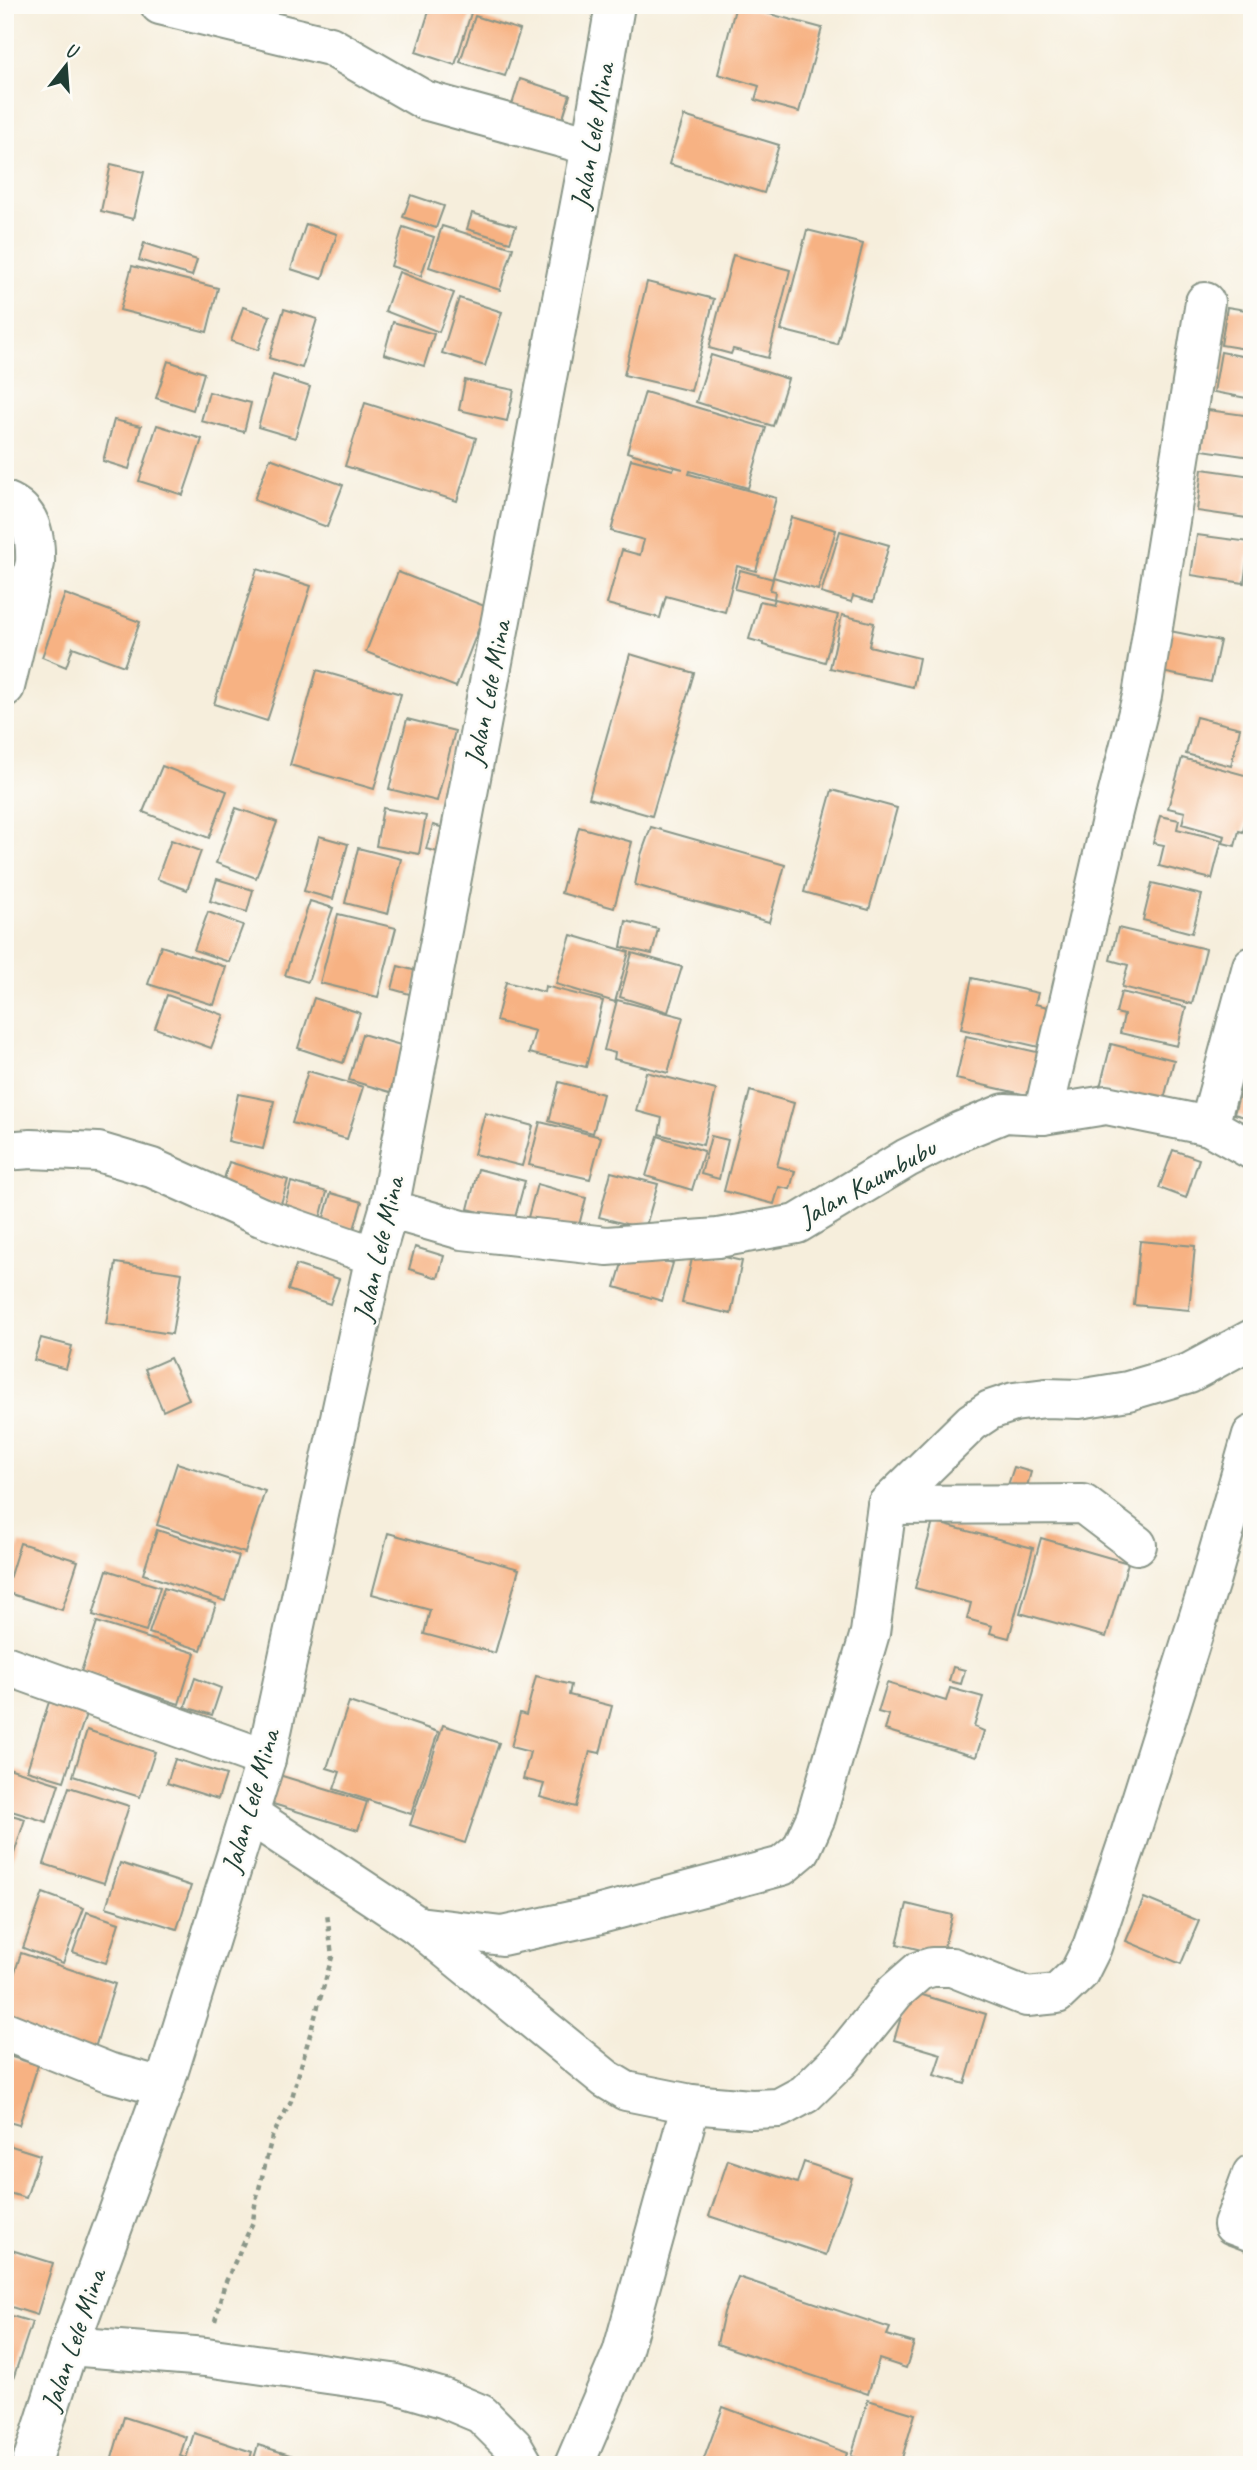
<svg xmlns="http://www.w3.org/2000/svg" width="1257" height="2470" viewBox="0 0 1257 2470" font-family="Caveat,sans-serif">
<rect width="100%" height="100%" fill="#fdfcf7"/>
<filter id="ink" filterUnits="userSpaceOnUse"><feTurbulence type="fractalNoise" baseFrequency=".0143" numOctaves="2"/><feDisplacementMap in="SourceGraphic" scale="14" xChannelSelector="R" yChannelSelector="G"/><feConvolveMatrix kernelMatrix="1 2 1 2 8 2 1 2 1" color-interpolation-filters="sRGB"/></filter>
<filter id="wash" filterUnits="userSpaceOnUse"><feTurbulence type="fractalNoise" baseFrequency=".00686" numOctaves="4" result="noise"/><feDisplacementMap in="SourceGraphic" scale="28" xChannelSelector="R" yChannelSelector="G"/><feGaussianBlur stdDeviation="1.57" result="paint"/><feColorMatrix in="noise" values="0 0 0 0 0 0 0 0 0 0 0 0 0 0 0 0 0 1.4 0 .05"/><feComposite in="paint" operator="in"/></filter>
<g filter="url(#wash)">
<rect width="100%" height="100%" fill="#f6eedc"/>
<g id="blocks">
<g fill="#f7b283">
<polygon points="431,5 448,5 471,13 455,65 416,52"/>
<polygon points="498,5 530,5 527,15"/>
<polygon points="736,5 822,28 799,112 755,100 759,86 718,74"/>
<polygon points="475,16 520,30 505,76 460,62"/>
<polygon points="520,79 570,95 561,124 511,108"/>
<polygon points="684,116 779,145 764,193 669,164"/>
<polygon points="111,164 144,172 133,219 101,211"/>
<polygon points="411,195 444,206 436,228 403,217"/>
<polygon points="472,213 516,226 510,242 467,229"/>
<polygon points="306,224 337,234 322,279 291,269"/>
<polygon points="442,226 513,248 500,290 429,267"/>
<polygon points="403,227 434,237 421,276 391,266"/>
<polygon points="807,230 863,244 837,344 781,330"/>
<polygon points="144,243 197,260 192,276 139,260"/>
<polygon points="733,255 790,270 768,358 733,349 731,354 709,348"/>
<polygon points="132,266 218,288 207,332 120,310"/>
<polygon points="399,272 454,293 439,332 385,311"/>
<polygon points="647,282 714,299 691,391 624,375"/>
<polygon points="459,298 502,312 485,366 442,353"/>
<polygon points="243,307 270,316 258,350 231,341"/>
<polygon points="1227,307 1252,311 1252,350 1221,345"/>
<polygon points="284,309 317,319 302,368 269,358"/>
<polygon points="393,322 434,334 424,366 384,354"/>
<polygon points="1221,352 1252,358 1252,399 1214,392"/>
<polygon points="711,355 788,379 773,426 696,402"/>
<polygon points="168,361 204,373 193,410 156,398"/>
<polygon points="273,375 310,387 295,438 258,427"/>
<polygon points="465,380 514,390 507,421 459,410"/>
<polygon points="209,392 251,403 244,432 201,421"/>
<polygon points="645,392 766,428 748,488 690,471 689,474 776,498 756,571 737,566 725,612 666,596 660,618 607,604 622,550 640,555 644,540 611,531 631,459 673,470 674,467 683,469 627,452"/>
<polygon points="365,403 476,438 457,501 345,466"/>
<polygon points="1208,410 1252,416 1251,457 1202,450"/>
<polygon points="114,420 141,426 129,469 103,461"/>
<polygon points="157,425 202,439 183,495 139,481"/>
<polygon points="270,458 343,485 327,527 254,500"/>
<polygon points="1202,469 1252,476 1247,518 1197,511"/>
<polygon points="791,517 836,530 818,590 773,577"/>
<polygon points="840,531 889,545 873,602 853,596 851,602 821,593"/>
<polygon points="1197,535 1250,542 1244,583 1191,575"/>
<polygon points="257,569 311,586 267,721 214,704"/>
<polygon points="740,570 773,579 770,590 775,591 774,599 735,589"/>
<polygon points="398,572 487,607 456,687 366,652"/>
<polygon points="65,594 140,622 124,666 73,647 66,667 42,657"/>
<polygon points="775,599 838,615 825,662 763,645 763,643 749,639 760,601 773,604"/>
<polygon points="842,615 874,623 869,646 919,658 913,687 830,668"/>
<polygon points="1170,631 1220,641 1211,682 1162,672"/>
<polygon points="630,654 694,673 652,816 589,798"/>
<polygon points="317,670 401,694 374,789 290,765"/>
<polygon points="1196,717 1240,728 1231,766 1186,754"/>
<polygon points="407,719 455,731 437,801 389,789"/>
<polygon points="1182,758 1252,777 1252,798 1243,832 1239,831 1235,846 1223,843 1225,836 1182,824 1185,812 1168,808"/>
<polygon points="162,766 227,791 209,838 143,812"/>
<polygon points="832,790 897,808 869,910 804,892"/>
<polygon points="236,808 277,822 256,878 216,863"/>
<polygon points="383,808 426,816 419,854 376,846"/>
<polygon points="1160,816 1179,820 1177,829 1222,840 1212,879 1159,866 1164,845 1153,843"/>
<polygon points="433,825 456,831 450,855 426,849"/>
<polygon points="579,827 632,842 614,908 561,893"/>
<polygon points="651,827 785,865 769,922 635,885 641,855"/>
<polygon points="319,836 348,844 333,899 304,891"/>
<polygon points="171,840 201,851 187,890 157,879"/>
<polygon points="358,848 401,859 388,914 345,903"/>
<polygon points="217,879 253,890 247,912 210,901"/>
<polygon points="1152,883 1202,895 1192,933 1143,920"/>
<polygon points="310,901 333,908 308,982 285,975"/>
<polygon points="208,912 243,925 229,962 194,950"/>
<polygon points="338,914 396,928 378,997 320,983"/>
<polygon points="626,921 658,929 652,954 621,947"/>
<polygon points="1118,928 1206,949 1192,1004 1122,987 1128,965 1110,960"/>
<polygon points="571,935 629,952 615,1002 556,984"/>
<polygon points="161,946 226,967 214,1005 148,984"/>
<polygon points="632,953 682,967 668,1012 620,997"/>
<polygon points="398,966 420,972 413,995 392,989"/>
<polygon points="972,978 1038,993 1035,1004 1048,1007 1039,1047 961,1029"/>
<polygon points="506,982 544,992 545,986 603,1001 586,1067 529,1053 535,1031 496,1021"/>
<polygon points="1121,992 1186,1007 1177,1046 1120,1033 1124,1015 1116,1013"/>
<polygon points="167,995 224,1015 211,1048 155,1028"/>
<polygon points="314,998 360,1013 343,1063 298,1048"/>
<polygon points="617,1000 683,1017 668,1073 614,1059 615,1053 604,1050"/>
<polygon points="362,1034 404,1046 390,1092 349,1080"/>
<polygon points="966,1036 1041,1053 1031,1096 956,1079"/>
<polygon points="1111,1044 1174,1060 1163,1103 1100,1087"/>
<polygon points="1248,1063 1252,1064 1252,1119 1234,1114"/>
<polygon points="308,1071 363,1087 347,1139 292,1123"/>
<polygon points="646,1072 716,1090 703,1145 659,1134 662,1118 636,1111"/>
<polygon points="559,1082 603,1094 593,1133 549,1121"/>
<polygon points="750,1091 794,1103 777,1166 795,1171 790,1189 779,1187 774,1204 724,1191"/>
<polygon points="238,1094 274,1101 263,1149 228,1141"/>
<polygon points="485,1113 533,1126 522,1166 474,1154"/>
<polygon points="540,1122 601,1137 590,1179 529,1165"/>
<polygon points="658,1136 704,1151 692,1190 646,1176"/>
<polygon points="711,1136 728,1140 719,1179 701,1174"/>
<polygon points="1173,1150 1199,1159 1186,1198 1159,1188"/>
<polygon points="229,1162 288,1180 280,1207 221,1189"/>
<polygon points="478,1169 525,1181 514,1221 468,1209"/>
<polygon points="611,1172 658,1184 645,1229 599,1217"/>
<polygon points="291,1182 327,1192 320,1219 284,1209"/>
<polygon points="537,1184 586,1198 577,1233 527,1221"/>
<polygon points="331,1193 362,1202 354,1229 323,1221"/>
<polygon points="1140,1241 1195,1246 1189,1310 1134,1305"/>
<polygon points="415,1247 444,1256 438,1278 409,1269"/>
<polygon points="626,1250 673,1263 662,1301 615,1287"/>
<polygon points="694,1250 742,1261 731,1314 682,1303"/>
<polygon points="116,1263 182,1273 172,1334 106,1324"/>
<polygon points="296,1265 339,1279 330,1304 288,1290"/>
<polygon points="41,1338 72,1346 66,1369 34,1360"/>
<polygon points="170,1358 189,1399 163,1411 145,1369"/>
<polygon points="177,1463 265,1491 245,1553 157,1525"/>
<polygon points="1014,1467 1031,1472 1025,1493 1007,1488"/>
<polygon points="933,1522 1033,1548 1009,1638 990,1633 992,1626 967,1619 971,1603 915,1588"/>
<polygon points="157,1530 239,1556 225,1601 143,1574"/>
<polygon points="388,1533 519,1569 495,1653 424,1634 430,1610 372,1594"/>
<polygon points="1041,1538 1128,1563 1106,1637 1020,1613"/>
<polygon points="20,1543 78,1561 62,1610 5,1592"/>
<polygon points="107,1570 160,1587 146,1631 93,1615"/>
<polygon points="164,1588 216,1604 201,1650 149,1633"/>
<polygon points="97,1622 195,1653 179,1704 81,1672"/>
<polygon points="953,1667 965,1670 961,1684 949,1681"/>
<polygon points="536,1676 571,1685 569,1695 612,1706 600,1753 590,1751 576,1807 540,1797 544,1784 523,1779 530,1752 511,1747 520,1713 526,1715"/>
<polygon points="195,1678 221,1688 212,1715 185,1707"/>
<polygon points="887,1683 946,1701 950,1688 983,1697 974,1727 984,1731 976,1757 885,1730 889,1715 878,1712"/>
<polygon points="49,1702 86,1714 64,1781 27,1770"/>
<polygon points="349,1702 438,1732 411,1814 334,1789 340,1772 327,1768"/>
<polygon points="443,1725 499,1743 465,1843 410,1825"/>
<polygon points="87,1730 155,1752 140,1797 73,1776"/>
<polygon points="175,1759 226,1775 218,1799 167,1783"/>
<polygon points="5,1767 59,1784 47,1822 5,1809"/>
<polygon points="279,1775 367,1802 358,1830 270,1803"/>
<polygon points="69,1787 129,1806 104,1883 44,1864"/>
<polygon points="5,1813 25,1819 6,1879 5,1879"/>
<polygon points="120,1863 191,1886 177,1929 106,1907"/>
<polygon points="43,1893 84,1908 63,1963 23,1948"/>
<polygon points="1144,1898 1199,1921 1181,1964 1126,1941"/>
<polygon points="907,1904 952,1915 942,1955 897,1944"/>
<polygon points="87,1912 119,1923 106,1963 73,1952"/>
<polygon points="21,1953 115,1984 94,2051 5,2023 5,2003"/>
<polygon points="909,1991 986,2014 965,2084 934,2075 941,2054 894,2040"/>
<polygon points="5,2055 38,2065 19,2125 5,2121"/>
<polygon points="5,2144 40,2155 26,2198 5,2192"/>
<polygon points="728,2160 797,2183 804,2162 852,2178 826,2255 709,2216"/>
<polygon points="5,2248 53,2263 37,2315 5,2305"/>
<polygon points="738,2277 890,2328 887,2335 914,2343 906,2368 879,2359 868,2394 717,2344 724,2312"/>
<polygon points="5,2314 32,2322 12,2382 5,2380"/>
<polygon points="868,2400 915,2414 900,2465 878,2465 851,2456"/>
<polygon points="723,2407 847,2453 843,2465 702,2464"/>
<polygon points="124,2417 186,2437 180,2456 185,2458 183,2465 110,2465"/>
<polygon points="194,2433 252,2452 248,2465 184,2465"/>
<polygon points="258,2445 309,2461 308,2465 252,2465"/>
</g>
</g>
</g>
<g filter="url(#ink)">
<use href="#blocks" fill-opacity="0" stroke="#8a9688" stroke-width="2"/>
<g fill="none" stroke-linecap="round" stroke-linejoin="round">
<defs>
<g id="minor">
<polyline points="160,5 330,46 424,100 591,146"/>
<path d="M5,501C32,511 36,538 35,563L5,687"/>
<polyline points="1043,1115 1110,824 1142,696 1205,302"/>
<polyline points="1209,1126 1252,966"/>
<polyline points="5,1151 31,1149 98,1152 152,1168 261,1217 375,1256"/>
<polyline points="389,1209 462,1230 607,1246 718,1238 797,1224 907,1158 961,1131 1005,1113 1043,1115 1106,1105 1209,1126 1252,1150"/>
<polyline points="887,1505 1083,1504 1137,1545"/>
<polyline points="5,1665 266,1759"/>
<polyline points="249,1814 418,1926 606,2079 626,2091 691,2104 751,2109 779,2108 805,2094 840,2060 895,1992 919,1971 932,1967 952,1967 1027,1997 1057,1994 1079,1973 1092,1947 1129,1838 1211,1578 1252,1435"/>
<polyline points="418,1926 502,1936 593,1916 782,1866 801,1850 816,1817 870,1633 887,1505 972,1422 990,1410 1014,1402 1046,1398 1079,1399 1128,1391 1189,1373 1252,1339"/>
<polyline points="5,2031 108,2072 163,2087"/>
<polyline points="1252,2174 1233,2225 1252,2232"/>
<polyline points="69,2346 206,2357 392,2383 443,2398 481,2414 513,2446 524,2465"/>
<polyline points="31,2465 69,2346 162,2093 266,1759 375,1256 389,1209 591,146 615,5"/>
<polyline points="574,2465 622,2353 691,2104"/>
</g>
</defs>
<use href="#minor" stroke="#8a9688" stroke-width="42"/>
<polyline stroke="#8a9688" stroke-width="4.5" stroke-dasharray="5 5" stroke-linecap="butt" points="215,2321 224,2286 253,2222 255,2205 272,2137 291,2101 332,1957 327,1913"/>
<use href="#minor" stroke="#fff" stroke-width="38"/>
</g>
</g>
<g text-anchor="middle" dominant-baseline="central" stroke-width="5" stroke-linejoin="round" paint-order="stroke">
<g font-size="28" fill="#1f3d34" stroke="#fdfcf7">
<text transform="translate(592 136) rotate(-80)">Jalan Lele Mina</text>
<text transform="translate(487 693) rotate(-79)">Jalan Lele Mina</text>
<text transform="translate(867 1182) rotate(-29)">Jalan Kaumbubu</text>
<text transform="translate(378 1249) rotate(-77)">Jalan Lele Mina</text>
<text transform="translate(250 1801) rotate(-74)">Jalan Lele Mina</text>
<text transform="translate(73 2340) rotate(-71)">Jalan Lele Mina</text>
</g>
</g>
<rect width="1257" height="2470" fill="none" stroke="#fdfcf7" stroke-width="28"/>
<g transform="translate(66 66) rotate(17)" stroke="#fdfcf7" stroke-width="5" paint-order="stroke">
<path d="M0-5L12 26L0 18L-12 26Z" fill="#1f3d34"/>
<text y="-10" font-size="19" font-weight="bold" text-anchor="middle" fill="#1f3d34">U</text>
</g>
</svg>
